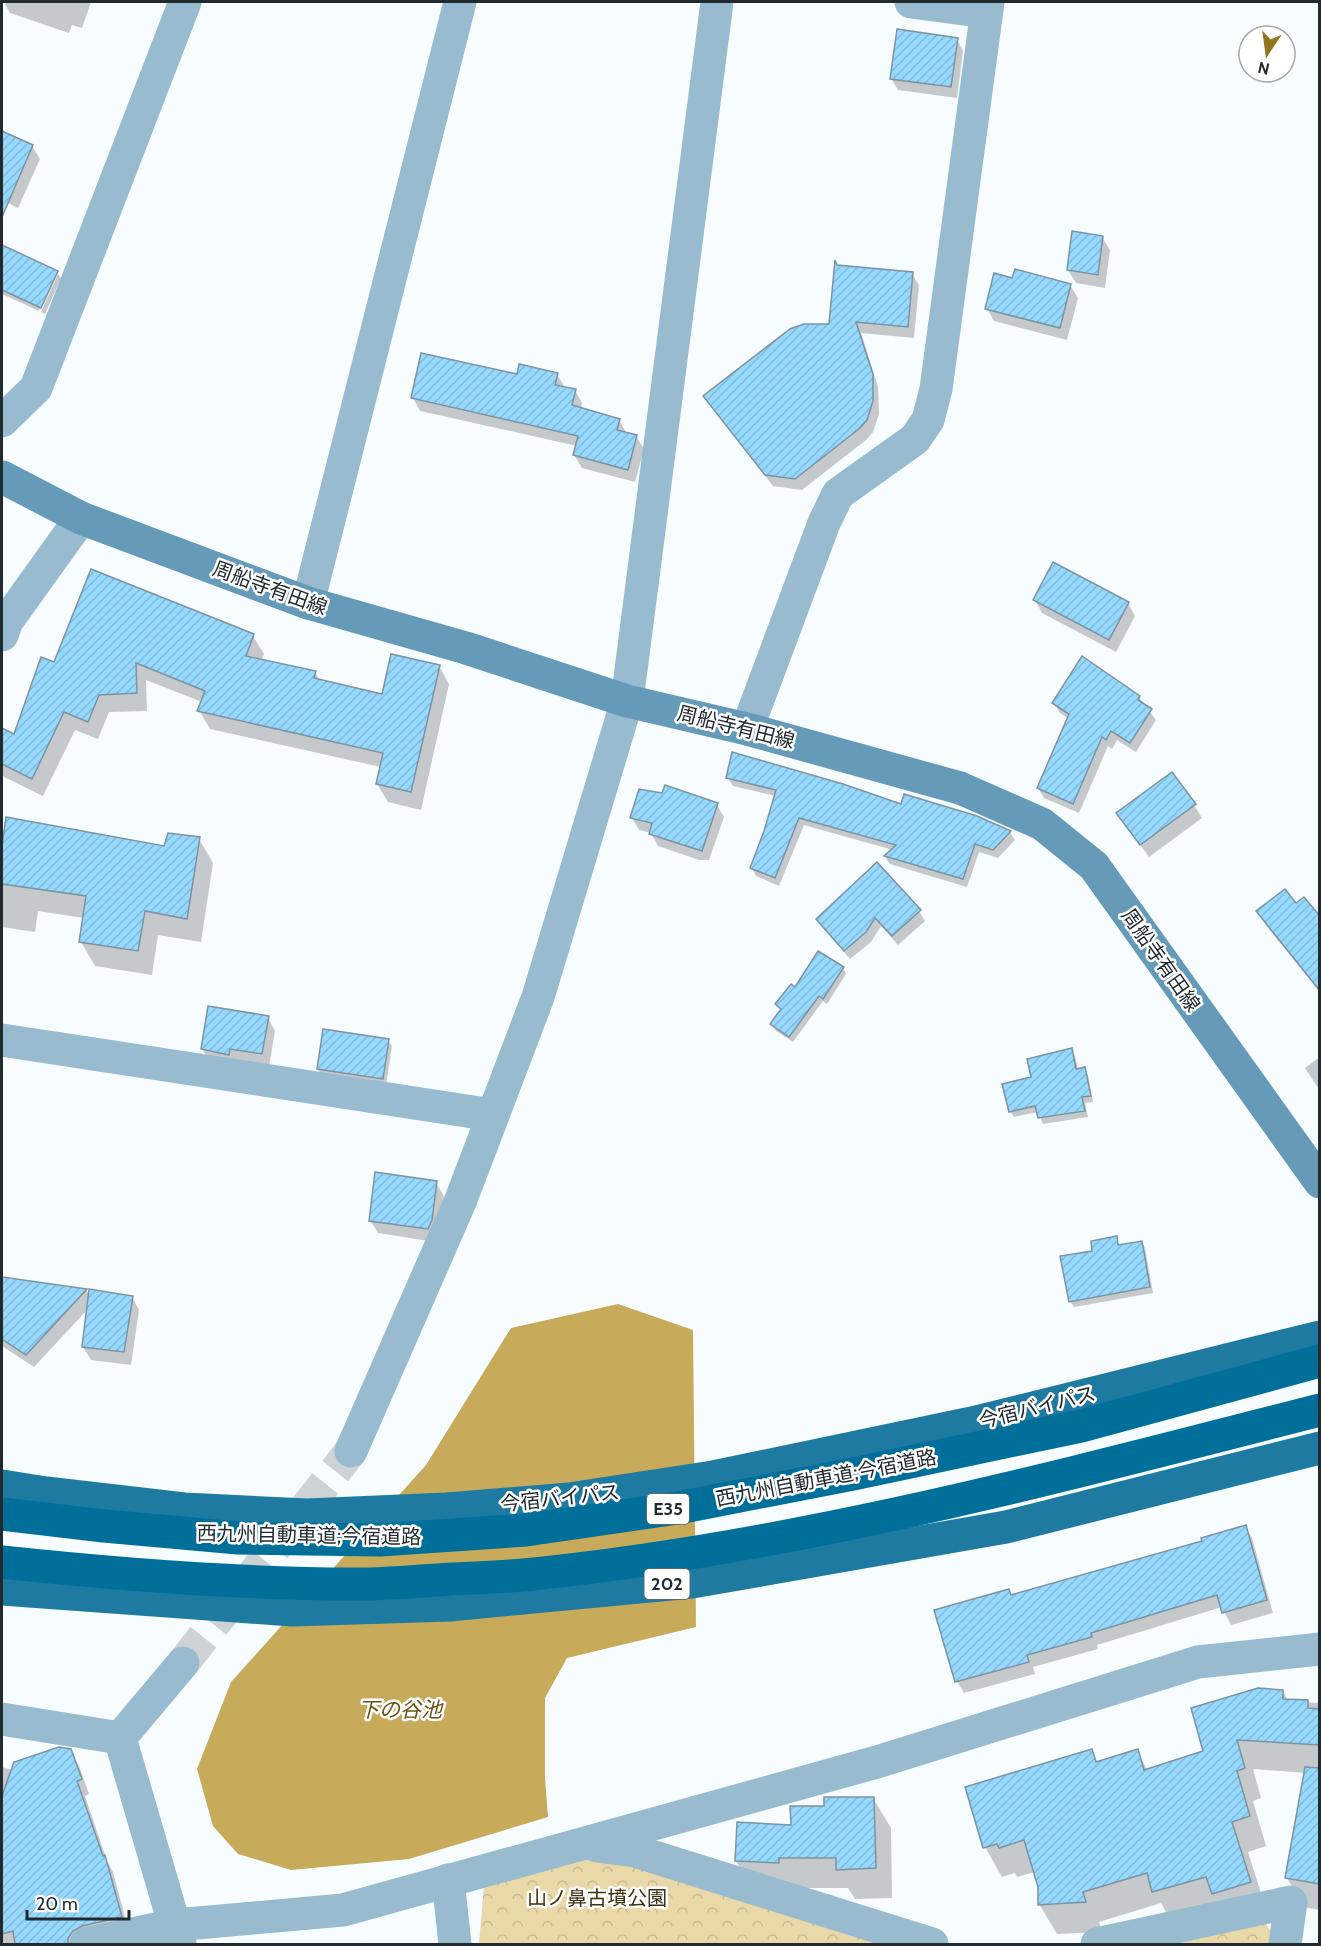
<svg xmlns="http://www.w3.org/2000/svg" width="1321" height="1946" viewBox="0 0 1321 1946" font-family="Cabin,'Noto Sans JP',sans-serif">
<defs>
<pattern id="park-crowns" width="20" height="18" patternUnits="userSpaceOnUse" patternTransform="scale(1.5)"><rect width="20" height="18" fill="#e9d8a8"/><path d="M2 6a3 3 0 1 1 6 0M12 15a3 3 0 1 1 6 0" fill="none" stroke="#c8ba91"/></pattern>
<pattern id="building-hatch" width="6" height="6" patternUnits="userSpaceOnUse" patternTransform="scale(1.5)"><rect width="6" height="6" fill="#96d9fe"/><path d="M-1 1l2-2M0 6l6-6M5 7l2-2" fill="none" stroke="#81bada"/></pattern>
</defs>
<rect width="100%" height="100%" fill="#f7fcff"/>
<g fill="url(#park-crowns)">
<polygon points="599,1850 891,1944 479,1944 484,1885"/>
<polygon points="1259,1913 1274,1936 1273,1944 1153,1944"/>
</g>
<polygon fill="#c7ab5a" points="618,1304 693,1330 696,1627 567,1658 545,1698 545,1778 548,1817 409,1859 291,1870 238,1854 213,1826 197,1769 231,1682 426,1465 511,1328"/>
<g fill="#0003">
<polygon points="6,2 91,2 82,28 72,25 69,33 10,13 5,4"/>
<polygon points="957,39 963,51 957,98 898,90 891,78"/>
<polygon points="2,132 32,146 40,159 18,208 2,200"/>
<polygon points="1102,237 1110,250 1105,288 1076,283 1068,270"/>
<polygon points="4,248 58,274 55,274 39,311 2,294 2,253"/>
<polygon points="837,266 912,274 919,285 914,338 861,333 878,387 879,414 873,432 866,440 802,490 773,486 712,407 830,326"/>
<polygon points="58,274 61,278 45,314 41,312"/>
<polygon points="1013,279 1070,285 1078,298 1067,340 994,321 987,308"/>
<polygon points="557,374 565,388 575,390 582,403 581,409 619,420 627,434 636,436 644,449 635,482 582,468 574,455 577,446 420,411 413,398 518,376"/>
<polygon points="1035,600 1128,603 1135,616 1116,652 1042,613"/>
<polygon points="253,636 264,654 261,661 315,672 320,681 384,695 439,666 449,684 421,810 388,802 377,784 381,767 210,729 199,710 202,702 146,680 147,711 109,712 98,739 75,730 43,796 4,777 2,773 2,742 6,732 15,736 55,664"/>
<polygon points="1083,658 1139,697 1156,720 1136,752 1117,740 1112,749 1108,746 1079,813 1044,798 1038,788 1069,719 1060,713 1054,703"/>
<polygon points="728,778 976,817 1010,832 1015,840 998,858 979,852 967,887 890,864 885,857 893,850 804,825 779,886 756,876 752,868 776,796 733,786"/>
<polygon points="717,805 724,817 709,860 699,860 658,846 651,833 639,830 632,818"/>
<polygon points="1194,805 1202,818 1149,857 1118,813"/>
<polygon points="7,819 165,848 199,839 213,863 201,942 158,935 152,975 95,966 81,942 84,918 38,911 35,932 2,927 2,856"/>
<polygon points="1296,905 1320,918 1320,992 1265,924 1258,911"/>
<polygon points="919,911 925,921 898,945 881,926 871,942 850,959 823,928 817,919"/>
<polygon points="843,968 846,974 827,1004 823,1001 793,1042 776,1031 772,1025 781,1011 777,1005 795,989"/>
<polygon points="268,1018 275,1031 269,1067 210,1062 202,1049"/>
<polygon points="388,1040 392,1046 386,1085 322,1075 318,1069"/>
<polygon points="1071,1050 1075,1056 1078,1070 1084,1069 1088,1075 1093,1102 1085,1103 1088,1117 1043,1124 1038,1112 1014,1117 1010,1111 1033,1079"/>
<polygon points="1320,1057 1320,1091 1305,1068"/>
<polygon points="436,1183 444,1196 438,1234 435,1242 378,1233 370,1220"/>
<polygon points="1116,1238 1120,1246 1141,1242 1145,1248 1153,1293 1074,1307 1070,1301 1094,1252"/>
<polygon points="2,1278 86,1290 90,1296 132,1297 139,1310 131,1365 91,1360 83,1347 88,1309 34,1367 2,1346"/>
<polygon points="1245,1526 1252,1538 1273,1613 1231,1625 1222,1607 1097,1645 1098,1649 1033,1667 1035,1674 964,1693 957,1681 1204,1542"/>
<polygon points="1283,1691 1288,1701 1320,1703 1320,1910 1304,1907 1287,1878 1306,1773 1253,1769 1261,1798 1253,1801 1266,1846 1248,1852 1267,1912 1171,1921 1161,1903 1099,1922 1102,1932 1057,1934 1039,1904 1039,1887 1035,1872 1017,1877 1015,1873 1002,1877 985,1847 1091,1750 1098,1763 1137,1751 1148,1771 1205,1752"/>
<polygon points="70,1751 79,1766 89,1794 85,1796 107,1861 113,1872 129,1932 83,1944 2,1944 2,1859 28,1857 27,1832 2,1833 2,1767 13,1770"/>
<polygon points="873,1798 891,1828 892,1898 855,1899 848,1888 796,1888 754,1891 736,1861 826,1807"/>
</g>
<g fill="url(#building-hatch)" stroke="#7d93a0" stroke-width="1.5">
<polygon points="897,29 958,38 951,87 890,79"/>
<polygon points="2,131 33,145 2,217"/>
<polygon points="1072,231 1103,236 1098,275 1067,270"/>
<polygon points="2,245 58,271 41,308 2,290"/>
<polygon points="835,260 837,265 913,272 908,327 856,322 873,374 873,401 867,420 860,428 795,479 765,475 703,396 790,329 804,324 829,324"/>
<polygon points="1015,269 1071,284 1060,328 985,309 994,273 1012,278"/>
<polygon points="421,353 517,374 519,364 558,373 555,385 576,389 572,405 620,419 617,430 637,435 628,470 573,455 578,436 411,398"/>
<polygon points="1053,562 1129,602 1109,640 1033,600"/>
<polygon points="91,569 254,634 246,656 316,671 314,678 382,694 391,654 440,665 411,792 376,784 383,753 197,711 205,691 136,663 137,693 99,695 88,722 64,712 32,779 2,764 2,728 14,734 41,657 54,662"/>
<polygon points="1082,656 1140,696 1138,700 1152,709 1130,743 1111,731 1106,740 1102,737 1073,804 1037,788 1069,714 1052,703"/>
<polygon points="732,752 843,784 901,804 904,794 977,816 1011,831 993,850 975,844 963,879 884,856 896,845 799,818 775,878 750,868 764,831 776,790 726,778"/>
<polygon points="1172,772 1196,804 1140,845 1116,813"/>
<polygon points="665,785 718,803 702,851 649,834 652,823 630,818 639,789 662,793"/>
<polygon points="6,817 164,846 168,833 200,837 187,919 145,911 138,951 79,942 86,896 2,884 2,846"/>
<polygon points="877,862 921,910 892,936 875,918 866,932 844,951 816,919"/>
<polygon points="1285,889 1296,903 1304,897 1320,916 1320,991 1256,911"/>
<polygon points="818,951 844,967 823,999 819,996 789,1037 770,1024 781,1009 775,1004 791,984 795,987"/>
<polygon points="208,1006 269,1016 262,1054 230,1049 229,1055 201,1049"/>
<polygon points="323,1029 389,1039 383,1079 317,1069"/>
<polygon points="1072,1048 1076,1069 1085,1067 1091,1096 1082,1097 1085,1111 1038,1118 1035,1106 1009,1112 1002,1084 1031,1077 1027,1059"/>
<polygon points="375,1172 437,1181 432,1220 428,1229 369,1221"/>
<polygon points="1117,1236 1118,1245 1142,1241 1150,1287 1069,1302 1060,1256 1092,1251 1091,1241"/>
<polygon points="2,1277 87,1289 26,1355 2,1339"/>
<polygon points="89,1289 133,1296 124,1352 82,1347"/>
<polygon points="1246,1525 1267,1600 1222,1613 1217,1595 1091,1633 1092,1637 1027,1655 1029,1662 955,1682 934,1610 1009,1589 1011,1595 1202,1541 1201,1538"/>
<polygon points="1258,1688 1283,1690 1283,1699 1308,1700 1308,1708 1320,1709 1320,1745 1237,1740 1245,1768 1237,1771 1250,1816 1232,1822 1251,1882 1212,1894 1206,1877 1152,1892 1147,1873 1083,1892 1086,1902 1038,1905 1038,1887 1024,1840 999,1848 997,1844 983,1848 965,1787 1092,1749 1096,1762 1138,1749 1144,1770 1203,1751 1191,1708"/>
<polygon points="59,1747 71,1749 82,1779 77,1781 103,1856 105,1855 122,1917 82,1926 73,1931 68,1938 68,1944 15,1944 13,1931 2,1934 2,1796 14,1762"/>
<polygon points="1305,1767 1320,1768 1320,1884 1285,1878"/>
<polygon points="824,1797 874,1797 876,1868 836,1870 836,1858 779,1858 779,1863 735,1861 737,1822 791,1825 790,1806 824,1806"/>
</g>
<g fill="none" stroke-linecap="round" stroke-linejoin="round">
<polyline stroke="#ccd2d5" stroke-width="33" stroke-dasharray="33 16" stroke-linecap="butt" points="183,1663 351,1451"/>
<g stroke="#98bbcf" stroke-width="33">
<polyline points="911,2 986,12"/>
<polyline points="2,421 36,388 185,2"/>
<polyline points="308,603 460,2"/>
<polyline points="2,635 7,621 81,518"/>
<polyline points="747,729 824,523 838,494 915,439 928,420 936,389 988,2"/>
<polyline points="2,1040 493,1115"/>
<polyline points="351,1451 460,1202 538,997 627,701 717,2"/>
<polyline points="2,1719 120,1738"/>
<polyline points="120,1738 180,1944"/>
<polyline points="120,1738 183,1663"/>
<polyline points="597,1846 635,1851 932,1944"/>
<polyline points="448,1880 455,1944"/>
<polyline points="86,1944 175,1925 343,1910 877,1762 1198,1662 1320,1649"/>
<polyline points="1097,1944 1291,1902 1285,1944"/>
</g>
<polyline stroke="#659bb9" stroke-width="33" points="2,477 81,518 308,603 466,648 627,701 747,729 960,788 1042,824 1094,866 1320,1182"/>
<g stroke="#1e7aa0" stroke-width="33">
<polyline points="2,1486 46,1493 184,1509 307,1515 447,1509 569,1499 713,1477 972,1423 1320,1337"/>
<polyline points="2,1589 292,1610 450,1605 692,1582 1006,1527 1320,1448"/>
</g>
<g stroke="#006f99" stroke-width="33">
<polyline points="2,1514 104,1526 238,1538 380,1540 526,1530 678,1508 853,1474 1081,1426 1320,1361"/>
<path d="M2,1562C124,1575 247,1585 370,1584C397,1583 424,1581 451,1579C475,1578 500,1577 524,1575C794,1548 1058,1477 1320,1410"/>
</g>
</g>
<g text-anchor="middle" dominant-baseline="central" stroke-width="5" stroke-linejoin="round" paint-order="stroke">
<g fill="#fff" stroke="#646a6d" stroke-width="1.5">
<rect x="647" y="1494" width="42" height="30" rx="4.5"/>
<rect x="644.5" y="1569" width="45" height="30" rx="4.5"/>
</g>
<g font-size="18" font-weight="bold" fill="#212a2f">
<text x="668" y="1509">E35</text>
<text x="667" y="1584">202</text>
</g>
<g font-size="20" fill="#212a2f" stroke="#fff">
<text transform="translate(270 588) rotate(20)">周船寺有田線</text>
<text transform="translate(736 727) rotate(14)">周船寺有田線</text>
<text transform="translate(1161 960) rotate(55)">周船寺有田線</text>
<text transform="translate(1037 1407) rotate(-14)">今宿バイパス</text>
<text transform="translate(826 1478) rotate(-11)">西九州自動車道;今宿道路</text>
<text transform="translate(560 1498) rotate(-6)">今宿バイパス</text>
<text transform="translate(309 1535) rotate(1)">西九州自動車道;今宿道路</text>
</g>
<g font-size="20" fill="#3e320e" stroke="#fff">
<text x="597" y="1898">山ノ鼻古墳公園</text>
</g>
<g font-size="21" font-style="italic" fill="#675416" stroke="#fff">
<text x="400" y="1709">下の谷池</text>
</g>
</g>
<rect width="1321" height="1946" fill="none" stroke="#212a2f" stroke-width="6"/>
<g transform="translate(1267 54) rotate(193)"><circle r="28" fill="#ffffff" stroke="#a6aaac" stroke-width="1.5"/>
<path d="M0-4.5L10 22L0 15L-10 22Z" fill="#92761c"/>
<text y="-9" font-size="16" font-weight="bold" text-anchor="middle" fill="#212a2f">N</text>
</g>
<path d="M27 1910v9h102v-9" fill="none" stroke="#212a2f" stroke-width="3"/>
<text x="36" y="1910" font-size="18" fill="#212a2f" stroke="#ffffff" stroke-width="4.5" paint-order="stroke">20 m</text>
</svg>
